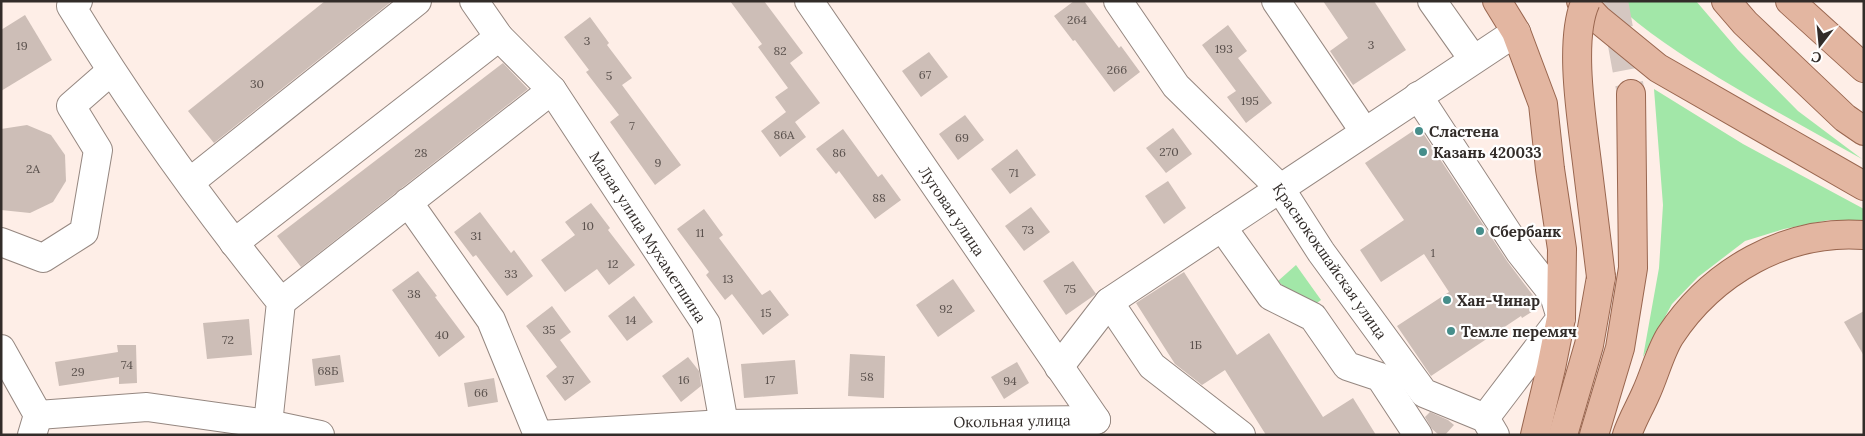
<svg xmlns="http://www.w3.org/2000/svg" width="1865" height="436" viewBox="0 0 1865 436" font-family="Lora,serif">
<rect width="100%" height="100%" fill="#feeee7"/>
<g fill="#a2e7a8">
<path d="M1613,1H1696L1738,50L1798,111L1862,159C1814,133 1766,106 1719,78C1682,55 1645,32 1613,1Z"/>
<polygon points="1654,89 1743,144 1864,209 1864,221 1829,220 1784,229 1745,241 1698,277 1672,304 1643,357 1659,268 1663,205"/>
<polygon points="1296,265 1321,300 1307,310 1278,281"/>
</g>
<g fill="#cdbeb7">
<polygon points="325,1 392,1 214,143 188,111"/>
<polygon points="730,1 764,1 803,53 790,63 820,103 795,122 806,137 780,157 761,131 786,112 775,97 788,88 758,47 762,44"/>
<polygon points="1074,1 1084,1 1119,48 1121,46 1140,72 1114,92 1075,40 1073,41 1054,16"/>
<polygon points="1323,1 1374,1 1406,50 1353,85 1330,51 1348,38"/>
<polygon points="25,15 52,60 1,91 1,30"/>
<polygon points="590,17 609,43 607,45 632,78 622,85 681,165 655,185 610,122 619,115 586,72 589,70 564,37"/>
<polygon points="1228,25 1247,51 1238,58 1272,103 1246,123 1227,97 1236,91 1202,45"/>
<polygon points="929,52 948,77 921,97 902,71"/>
<polygon points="503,63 528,89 301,267 277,236"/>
<polygon points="965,115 984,140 958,160 939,134"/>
<polygon points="27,125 51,135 65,155 66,181 53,202 30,213 1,210 1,129"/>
<polygon points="1419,127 1507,261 1541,306 1522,318 1521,316 1431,376 1397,326 1449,292 1424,254 1381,282 1360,250 1404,220 1365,163"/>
<polygon points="1173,128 1192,154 1166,173 1146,148"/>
<polygon points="843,129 878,177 882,174 901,200 875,219 839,171 836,174 816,149"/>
<polygon points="1017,149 1036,175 1010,194 991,169"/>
<polygon points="1168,181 1186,208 1164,224 1145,196"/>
<polygon points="591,203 610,228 608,230 635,265 609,285 597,269 565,292 541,260 575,235 565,222"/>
<polygon points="1031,207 1050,232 1024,251 1005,226"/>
<polygon points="704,209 723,235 719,238 762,295 770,290 789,315 763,335 732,294 725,300 706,275 709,272 677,229"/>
<polygon points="480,212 511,253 514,250 533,276 507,296 476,255 473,257 454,232"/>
<polygon points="1073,261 1096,294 1066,315 1043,281"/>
<polygon points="418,271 437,296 435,297 465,337 439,357 392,290"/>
<polygon points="1184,272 1237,355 1269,333 1323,417 1353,398 1376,435 1266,435 1225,370 1202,385 1175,364 1136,303"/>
<polygon points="953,279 975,311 938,337 916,305"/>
<polygon points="634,296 653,322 627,341 608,316"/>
<polygon points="552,306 571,332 560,340 591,382 565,401 546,376 557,367 526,326"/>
<polygon points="1864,311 1864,356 1844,322"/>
<polygon points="249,319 252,355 207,359 203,323"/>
<polygon points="117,345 136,345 137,383 119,384 119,377 59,386 55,362 118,352"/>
<polygon points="850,354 885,356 884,398 848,396"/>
<polygon points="340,355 344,382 315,386 312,359"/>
<polygon points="688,357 699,371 701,386 681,402 662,376"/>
<polygon points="795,360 798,394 744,398 741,364"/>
<polygon points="1017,362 1029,383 1004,399 991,377"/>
<polygon points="494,378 498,402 468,407 464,383"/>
<polygon points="1430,412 1448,420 1454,425 1445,435 1439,435 1432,429 1425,417"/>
</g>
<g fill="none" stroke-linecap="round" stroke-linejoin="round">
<polyline stroke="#d5c7c1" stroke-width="28" stroke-dasharray="28 14" stroke-linecap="butt" points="1614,1 1631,94"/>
<defs>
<g id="minor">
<path d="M78,1L71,6C134,109 205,208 281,302L268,424"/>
<polyline points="809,1 1096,420"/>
<polyline points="1118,1 1176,86 1280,188 1321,252 1424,393 1485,418 1495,435"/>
<polyline points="1276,1 1364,131"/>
<polyline points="1432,1 1473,59"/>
<polyline points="552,90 706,324 724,424"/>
<polyline points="1418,96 1520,252 1554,295 1561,318 1485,418"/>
<polyline points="190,182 417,1"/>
<polyline points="408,202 491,320 538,435"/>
<polyline points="1222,227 1271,296 1313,317 1347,366 1380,377 1418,435"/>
<polyline points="1,242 43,258 84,232 98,150 71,106 111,71"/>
<polyline points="234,243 499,37 474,1"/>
<polyline points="281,302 552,90 499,37"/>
<polyline points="1109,302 1152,366 1241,435"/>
<polyline points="1,349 38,415 32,435"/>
<polyline points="1059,367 1109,302 1516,32"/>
<polyline points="38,415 147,407 268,424 320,435"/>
<polyline points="540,435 724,424 1096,420"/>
</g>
<g id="major">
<polyline points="1497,1 1516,32 1543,104 1550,169 1562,249 1561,318 1551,368 1535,435"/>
<polyline points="1581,1 1598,19 1658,68 1864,186"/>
<polyline points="1726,1 1745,23 1845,118 1864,131"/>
<polyline points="1790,1 1864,68"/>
<polyline points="1563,435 1589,345 1601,277"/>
<polyline points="1594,435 1620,348 1633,268 1631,94"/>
<path d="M1627,435C1632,420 1640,407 1646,393C1654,376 1660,352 1670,336C1712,272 1786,229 1864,235"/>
</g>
</defs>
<use href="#minor" stroke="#958780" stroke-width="30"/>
<use href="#major" stroke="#99664f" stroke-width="30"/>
<use href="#minor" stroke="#fff" stroke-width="28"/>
<use href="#major" stroke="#e3b6a1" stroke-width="28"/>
<defs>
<path id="major-bridge" d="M1586,1C1568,39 1582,121 1587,163C1592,201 1596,239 1601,277"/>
</defs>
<use href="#major-bridge" stroke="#99664f" stroke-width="30" stroke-linecap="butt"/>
<use href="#major-bridge" stroke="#e3b6a1" stroke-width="28"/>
</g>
<g fill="#468e8b" stroke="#fff" stroke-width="2">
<circle cx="1419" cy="131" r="5"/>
<circle cx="1423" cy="152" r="5"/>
<circle cx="1480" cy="231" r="5"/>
<circle cx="1447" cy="300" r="5"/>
<circle cx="1451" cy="331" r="5"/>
</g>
<g text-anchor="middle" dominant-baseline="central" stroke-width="4.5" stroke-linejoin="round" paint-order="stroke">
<g font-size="12" fill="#59504c">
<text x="1077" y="19">264</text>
<text x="587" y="40">3</text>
<text x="1371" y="44">3</text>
<text x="22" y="45">19</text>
<text x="1224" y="48">193</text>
<text x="780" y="50">82</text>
<text x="1117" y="69">266</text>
<text x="925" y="74">67</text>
<text x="609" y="75">5</text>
<text x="257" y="83">30</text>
<text x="1250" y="100">195</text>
<text x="632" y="125">7</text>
<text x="784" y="134">86А</text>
<text x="962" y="137">69</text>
<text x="1169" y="151">270</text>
<text x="421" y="152">28</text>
<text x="839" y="152">86</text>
<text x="658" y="162">9</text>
<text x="33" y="168">2А</text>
<text x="1014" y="172">71</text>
<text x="879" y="197">88</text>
<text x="588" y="225">10</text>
<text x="1028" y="229">73</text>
<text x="700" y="232">11</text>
<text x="476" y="235">31</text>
<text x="1433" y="252">1</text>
<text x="613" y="263">12</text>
<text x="511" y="273">33</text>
<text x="728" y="278">13</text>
<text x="1070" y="288">75</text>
<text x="414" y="293">38</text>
<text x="946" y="308">92</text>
<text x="766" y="312">15</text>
<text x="631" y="319">14</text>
<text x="549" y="329">35</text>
<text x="442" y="334">40</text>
<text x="228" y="339">72</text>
<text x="1196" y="344">1Б</text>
<text x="127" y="364">74</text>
<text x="328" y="370">68Б</text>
<text x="78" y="371">29</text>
<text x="867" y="376">58</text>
<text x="568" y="379">37</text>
<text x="684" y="379">16</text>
<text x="770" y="379">17</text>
<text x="1010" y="380">94</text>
<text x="481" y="392">66</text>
</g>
<g font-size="15" font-weight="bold" fill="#322c29" stroke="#fff" text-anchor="start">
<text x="1429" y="131">Сластена</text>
<text x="1433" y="152">Казань 420033</text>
<text x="1490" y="231">Сбербанк</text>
<text x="1457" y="300">Хан-Чинар</text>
<text x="1461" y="331">Темле перемяч</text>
</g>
<g font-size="15" fill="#322c29" stroke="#fff">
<text transform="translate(952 211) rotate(56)">Луговая улица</text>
<text transform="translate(648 237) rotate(57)">Малая улица Мухаметшина</text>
<text transform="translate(1330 261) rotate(55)">Краснококшайская улица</text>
<text transform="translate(1012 421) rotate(-1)">Окольная улица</text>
</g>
</g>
<rect width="1865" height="436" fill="none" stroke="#322c29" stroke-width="5"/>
<g transform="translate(1820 45) rotate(196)" stroke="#ffffff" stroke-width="4" paint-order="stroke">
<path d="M0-4L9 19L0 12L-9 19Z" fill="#322c29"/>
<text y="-8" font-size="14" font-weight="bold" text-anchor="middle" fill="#322c29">С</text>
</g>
</svg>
